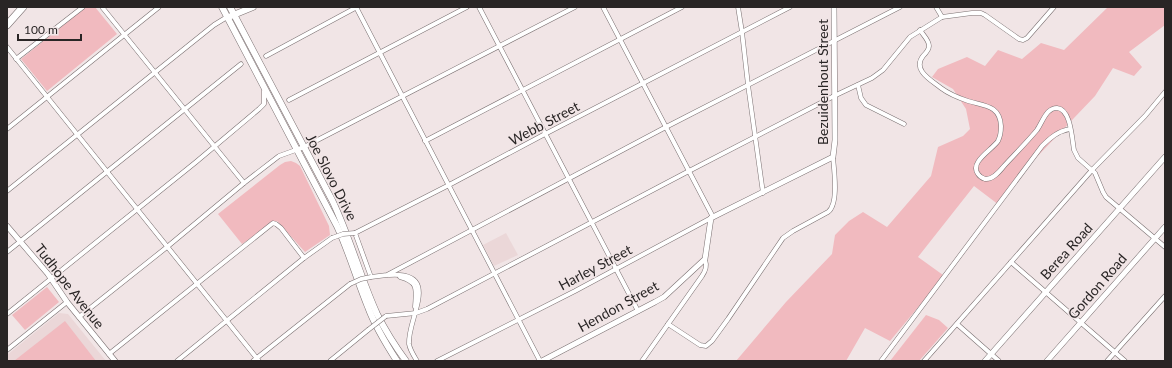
<svg xmlns="http://www.w3.org/2000/svg" width="1172" height="368" viewBox="0 0 1172 368" font-family="Lato,sans-serif">
<rect width="100%" height="100%" fill="#f1e5e6"/>
<g fill="#ebd7d8">
<polygon points="506,233 518,255 494,266 483,245"/>
<polygon points="59,313 68,314 106,361 7,361 7,355"/>
</g>
<g fill="#f1babf">
<polygon points="86,7 95,7 117,34 47,91 21,59"/>
<polygon points="1108,7 1165,7 1165,25 1129,52 1142,67 1134,76 1113,68 1095,96 1012,183 999,205 974,186 918,257 943,275 925,299 890,341 865,328 846,361 736,361 786,302 832,254 835,235 849,221 863,212 887,227 931,176 938,147 963,136 970,129 966,109 953,89 932,77 938,69 967,57 985,66 998,50 1022,59 1041,43 1064,50"/>
<polygon points="291,161 296,163 300,166 329,226 330,235 305,252 277,221 242,244 218,214 280,165 285,162"/>
<polygon points="47,287 59,302 25,330 12,315"/>
<polygon points="926,315 939,320 948,328 919,361 890,361"/>
<polygon points="65,321 96,361 14,361"/>
</g>
<g fill="none" stroke-linecap="round" stroke-linejoin="round">
<defs>
<g id="minor">
<polyline points="102,7 244,183"/>
<polyline points="356,7 540,361"/>
<polyline points="479,7 638,311"/>
<polyline points="603,7 713,217"/>
<polyline points="738,7 742,32 748,85 763,193"/>
<polyline points="790,7 545,134 449,185 355,233 371,277 387,275 666,127 900,7"/>
<polyline points="936,7 942,17"/>
<path d="M920,30C923,35 929,40 929,46C929,50 926,53 923,56C912,70 931,80 941,88C949,94 959,98 968,101C984,106 1000,105 1001,126C1001,131 1000,137 998,141C992,150 969,162 978,174C980,177 982,178 985,179C993,180 1000,171 1004,166C1015,154 1027,142 1037,130C1041,124 1044,116 1048,112C1050,110 1054,108 1057,108C1071,109 1072,139 1074,150L1078,158L1095,173L1103,192L1106,197L1165,247"/>
<polyline points="7,47 259,361"/>
<polyline points="266,56 357,7"/>
<polyline points="16,59 83,7"/>
<polyline points="858,85 861,98 866,105 904,124"/>
<polyline points="289,100 467,7"/>
<polyline points="7,129 159,7"/>
<polyline points="425,141 682,7"/>
<polyline points="7,191 214,25 227,17"/>
<polyline points="7,252 241,64"/>
<polyline points="1011,262 1125,361"/>
<path d="M389,275C443,271 407,318 409,344C410,350 414,356 417,361"/>
<path d="M400,277C419,282 416,290 415,307"/>
<polyline points="7,314 196,162 259,109 264,104 264,91"/>
<polyline points="386,316 416,313 427,309 689,171 834,96 872,78 883,70 910,37 942,17 972,13 981,13 985,15 1019,39 1023,40 1027,38 1054,7"/>
<polyline points="79,317 167,247 244,183 279,156 304,147 575,7"/>
<path d="M668,324L700,345L706,346L712,341L728,319L783,238L793,231L828,212C839,204 834,170 833,157"/>
<polyline points="957,324 999,361"/>
<polyline points="7,350 67,302"/>
<polyline points="109,354 273,223 276,224 281,228 304,258"/>
<polyline points="177,361 304,258 332,238"/>
<polyline points="253,361 350,284"/>
<polyline points="330,361 368,330"/>
<polyline points="437,361 575,291 711,218"/>
<path d="M642,361L702,276C706,270 707,266 705,259"/>
<path d="M881,361L1042,146C1050,138 1058,131 1070,129"/>
<polyline points="924,361 1092,170 1145,116 1165,92"/>
<polyline points="1107,361 1165,296"/>
</g>
<g id="tertiary">
<polyline points="7,226 48,274 67,302 115,361"/>
<polyline points="542,361 655,302 664,297 705,259 711,218 833,157 835,140 834,7"/>
<polyline points="985,361 1165,157"/>
<polyline points="1047,361 1165,227"/>
</g>
<g id="secondary">
<path d="M222,7L337,226C349,252 357,280 368,307C375,326 386,344 397,361"/>
<path d="M230,7L332,200C350,237 360,277 377,314C385,330 395,346 406,361"/>
<polyline points="231,16 253,7"/>
</g>
<polyline id="primary" points="7,25 23,7"/>
</defs>
<use href="#minor" stroke="#7a7071" stroke-width="5"/>
<use href="#tertiary" stroke="#7a7071" stroke-width="6"/>
<use href="#secondary" stroke="#7a7071" stroke-width="7"/>
<use href="#primary" stroke="#7a7071" stroke-width="8"/>
<use href="#minor" stroke="#fff" stroke-width="4"/>
<use href="#tertiary" stroke="#fff" stroke-width="5"/>
<use href="#secondary" stroke="#fff" stroke-width="6"/>
<use href="#primary" stroke="#fff" stroke-width="7"/>
<defs>
<g id="minor-bridge">
<polyline points="332,238 343,234 355,233"/>
<polyline points="350,284 361,279 371,277"/>
<polyline points="368,330 386,316"/>
</g>
</defs>
<use href="#minor-bridge" stroke="#7a7071" stroke-width="5" stroke-linecap="butt"/>
<use href="#minor-bridge" stroke="#fff" stroke-width="4"/>
</g>
<g text-anchor="middle" dominant-baseline="central" stroke-width="3" stroke-linejoin="round" paint-order="stroke">
<g font-size="14" fill="#292525" stroke="#f1e5e6">
<text transform="translate(822 82) rotate(-90)">Bezuidenhout Street</text>
<text transform="translate(544 123) rotate(-28)">Webb Street</text>
<text transform="translate(332 177) rotate(63)">Joe Slovo Drive</text>
<text transform="translate(1066 251) rotate(-48)">Berea Road</text>
<text transform="translate(595 267) rotate(-28)">Harley Street</text>
<text transform="translate(70 286) rotate(52)">Tudhope Avenue</text>
<text transform="translate(1097 286) rotate(-49)">Gordon Road</text>
<text transform="translate(618 306) rotate(-29)">Hendon Street</text>
</g>
</g>
<rect width="1172" height="368" fill="none" stroke="#292525" stroke-width="16"/>
<path d="M18 34v6h63v-6" fill="none" stroke="#292525" stroke-width="2"/>
<text x="24" y="34" font-size="12" fill="#292525" stroke="#f1e5e6" stroke-width="3" paint-order="stroke">100 m</text>
</svg>
